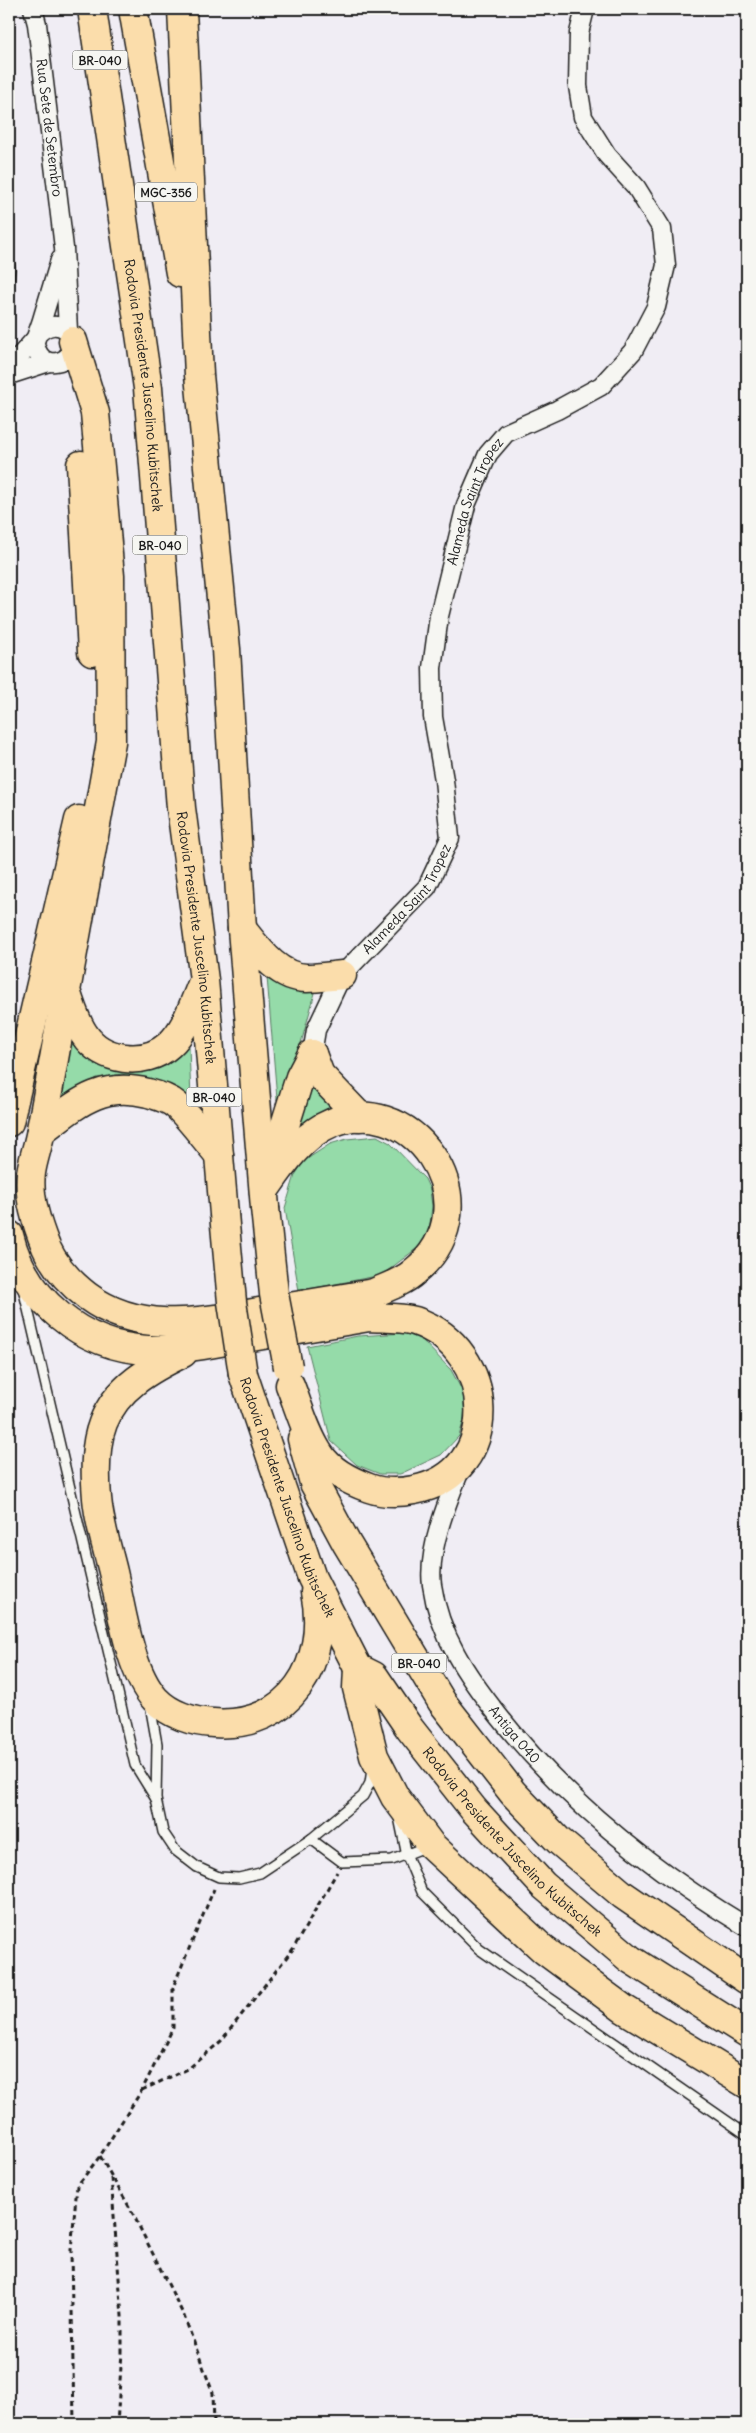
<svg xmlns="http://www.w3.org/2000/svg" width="756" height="2433" viewBox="0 0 756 2433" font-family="Delius,sans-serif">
<rect width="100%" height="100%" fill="#f0edf4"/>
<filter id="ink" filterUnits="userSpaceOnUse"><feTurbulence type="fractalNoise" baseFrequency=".02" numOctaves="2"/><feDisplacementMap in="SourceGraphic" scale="10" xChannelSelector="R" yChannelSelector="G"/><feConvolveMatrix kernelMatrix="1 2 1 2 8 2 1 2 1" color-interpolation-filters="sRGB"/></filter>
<g filter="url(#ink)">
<g fill="#95dba9" stroke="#587c62">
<polygon points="267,977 315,993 282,1111 278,1111"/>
<polygon points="73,1028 91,1055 183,1048 189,1046 191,1100 122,1074 97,1078 57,1101"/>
<polygon points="310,1080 336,1110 296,1129"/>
<polygon points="377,1136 390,1143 425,1179 430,1190 432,1206 429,1233 421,1245 382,1275 299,1291 285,1208 295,1175 304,1161 330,1144 347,1139"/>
<polygon points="404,1333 421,1339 451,1370 464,1394 465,1416 459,1436 441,1455 400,1474 380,1474 357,1465 331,1441 307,1346 358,1336"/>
</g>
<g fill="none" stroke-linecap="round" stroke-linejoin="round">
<defs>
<g id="service">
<polyline points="9,262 10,268 9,278"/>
<polyline points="23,1288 135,1765 156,1799"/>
<polyline points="150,1705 157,1744 156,1799 163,1832 175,1850 197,1867 219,1877 239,1878 260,1873 311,1839 363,1796 370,1783 372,1769"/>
<polyline points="399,1817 407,1856 422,1892 479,1949 747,2135"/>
<polyline points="311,1839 342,1862 392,1860 428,1846"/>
</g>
<g id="minor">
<path id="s1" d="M33,9L37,24L64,248L68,331"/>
<path d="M38,334C57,313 85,337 68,356C64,361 56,363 50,362C42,361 35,351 35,342C36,335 40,327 42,320C48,300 54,280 60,260"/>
<polyline points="9,368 36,338"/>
<polyline points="9,375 49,362"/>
<path id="s2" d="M312,1054L316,1030L342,975L427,887L450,838L444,780L433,717L432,668L439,616L466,505L488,454L506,433L557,410L601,386L633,351L656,307L666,265L662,229L636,187L607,155L583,117L578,86L579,33L585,9"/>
<path id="s3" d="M461,1468C448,1500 427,1551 432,1585C439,1635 467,1676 498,1715C566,1801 653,1871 747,1927"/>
</g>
<g id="motorway">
<path id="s4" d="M92,9L148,388L181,808L204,980L224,1214"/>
<polyline points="133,9 180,273"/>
<polyline points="182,9 199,375 226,649 242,929 265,1208"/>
<path d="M73,341L95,413L110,576L111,742L66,991C71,1005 75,1021 84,1034C101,1061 145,1067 169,1045C186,1030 193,1005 202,984"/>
<polyline points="81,465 92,652"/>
<path d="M242,929C258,949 278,978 307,978C318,978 331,976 342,975"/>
<path d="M66,991C58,1037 50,1083 41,1129C39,1144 33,1158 31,1173C28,1198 37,1224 46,1247C55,1267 69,1282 87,1296C141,1336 204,1321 265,1311C301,1305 338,1299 374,1293C387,1287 403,1282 414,1272C498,1204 408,1080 323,1127C297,1142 281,1167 264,1191"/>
<polyline points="312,1054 320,1075 360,1117"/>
<polyline points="9,1122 79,820"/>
<path d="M41,1131C77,1104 100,1081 148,1093C158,1096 168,1098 176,1105C192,1120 205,1139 219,1155"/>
<polyline points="271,1170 300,1077 312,1054"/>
<path d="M9,1235C24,1299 82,1347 148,1350C176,1351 206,1344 234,1340C279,1332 324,1325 369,1317C384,1318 400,1317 415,1321C498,1349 504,1473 414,1490C399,1493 383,1493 369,1488C350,1481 331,1472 320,1455C306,1434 299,1408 290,1385"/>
<path d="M183,1353C150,1369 117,1387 103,1423C94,1446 95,1474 97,1498C99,1523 107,1547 113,1572C122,1610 129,1670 155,1699C170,1715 193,1722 213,1723C290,1729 330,1662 315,1592"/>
<path id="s5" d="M243,1374L312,1578L358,1668L374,1676L410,1729L474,1810L543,1885L630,1959L747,2033"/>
<polyline points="302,1439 314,1483 347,1544 442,1702 513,1793 559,1841 623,1895 747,1980"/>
<polyline points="358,1668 357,1688 374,1756 395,1797 431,1845 544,1950 624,2009 747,2084"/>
</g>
</defs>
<use href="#service" stroke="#1c1c1c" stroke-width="12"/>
<use href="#minor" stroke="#1c1c1c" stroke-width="21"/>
<use href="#motorway" stroke="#1c1c1c" stroke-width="31"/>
<g stroke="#1c1c1c" stroke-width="3" stroke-dasharray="5 4" stroke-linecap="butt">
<polyline points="142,2090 188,2069 221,2041 293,1949 337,1872"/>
<polyline points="100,2156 131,2210 184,2316 213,2393 214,2424"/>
<polyline points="111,2178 122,2316 122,2352 117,2424"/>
<polyline points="74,2424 71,2250 77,2186 100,2156 142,2090 173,2028 173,1987 214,1889"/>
</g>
<use href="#service" stroke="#f6f6f2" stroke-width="9"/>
<use href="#minor" stroke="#f6f6f2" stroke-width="18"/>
<use href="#motorway" stroke="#fbddab" stroke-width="28"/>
<defs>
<g id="motorway-bridge">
<polyline points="265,1208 274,1294 288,1367"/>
<polyline points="224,1214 232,1302 243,1374"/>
</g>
</defs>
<use href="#motorway-bridge" stroke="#1c1c1c" stroke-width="31" stroke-linecap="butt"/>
<use href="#motorway-bridge" stroke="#fbddab" stroke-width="28"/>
</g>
</g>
<g text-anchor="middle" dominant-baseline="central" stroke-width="5" stroke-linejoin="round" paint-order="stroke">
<g fill="#f6f6f2" stroke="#5d5d5c" stroke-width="1">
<rect x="72.5" y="50.5" width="55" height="19" rx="4"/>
<rect x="135" y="182.5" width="62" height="19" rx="4"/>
<rect x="132.5" y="535.5" width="55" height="19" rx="4"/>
<rect x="186.5" y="1087.5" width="55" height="19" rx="4"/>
<rect x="391.5" y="1653.5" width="55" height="19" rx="4"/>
</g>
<g font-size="12" font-weight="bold" fill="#1c1c1c">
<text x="100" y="60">BR-040</text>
<text x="166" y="192">MGC-356</text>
<text x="160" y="545">BR-040</text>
<text x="214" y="1097">BR-040</text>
<text x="419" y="1663">BR-040</text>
</g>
<g font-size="14" fill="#1c1c1c" stroke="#f6f6f2">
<text stroke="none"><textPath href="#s1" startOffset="120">Rua Sete de Setembro</textPath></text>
<text stroke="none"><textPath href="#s4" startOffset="380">Rodovia Presidente Juscelino Kubitschek</textPath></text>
<text stroke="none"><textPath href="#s2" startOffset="606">Alameda Saint Tropez</textPath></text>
<text stroke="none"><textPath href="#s2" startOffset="186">Alameda Saint Tropez</textPath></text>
<text stroke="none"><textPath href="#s4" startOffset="935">Rodovia Presidente Juscelino Kubitschek</textPath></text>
<text stroke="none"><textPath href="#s5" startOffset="131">Rodovia Presidente Juscelino Kubitschek</textPath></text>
<text stroke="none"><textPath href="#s3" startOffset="295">Antiga 040</textPath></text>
<text stroke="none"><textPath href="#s5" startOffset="551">Rodovia Presidente Juscelino Kubitschek</textPath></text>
</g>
</g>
<rect width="756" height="2433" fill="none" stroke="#f6f6f2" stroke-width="30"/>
<rect x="15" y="15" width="726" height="2403" fill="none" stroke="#1c1c1c" stroke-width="2" filter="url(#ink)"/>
</svg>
